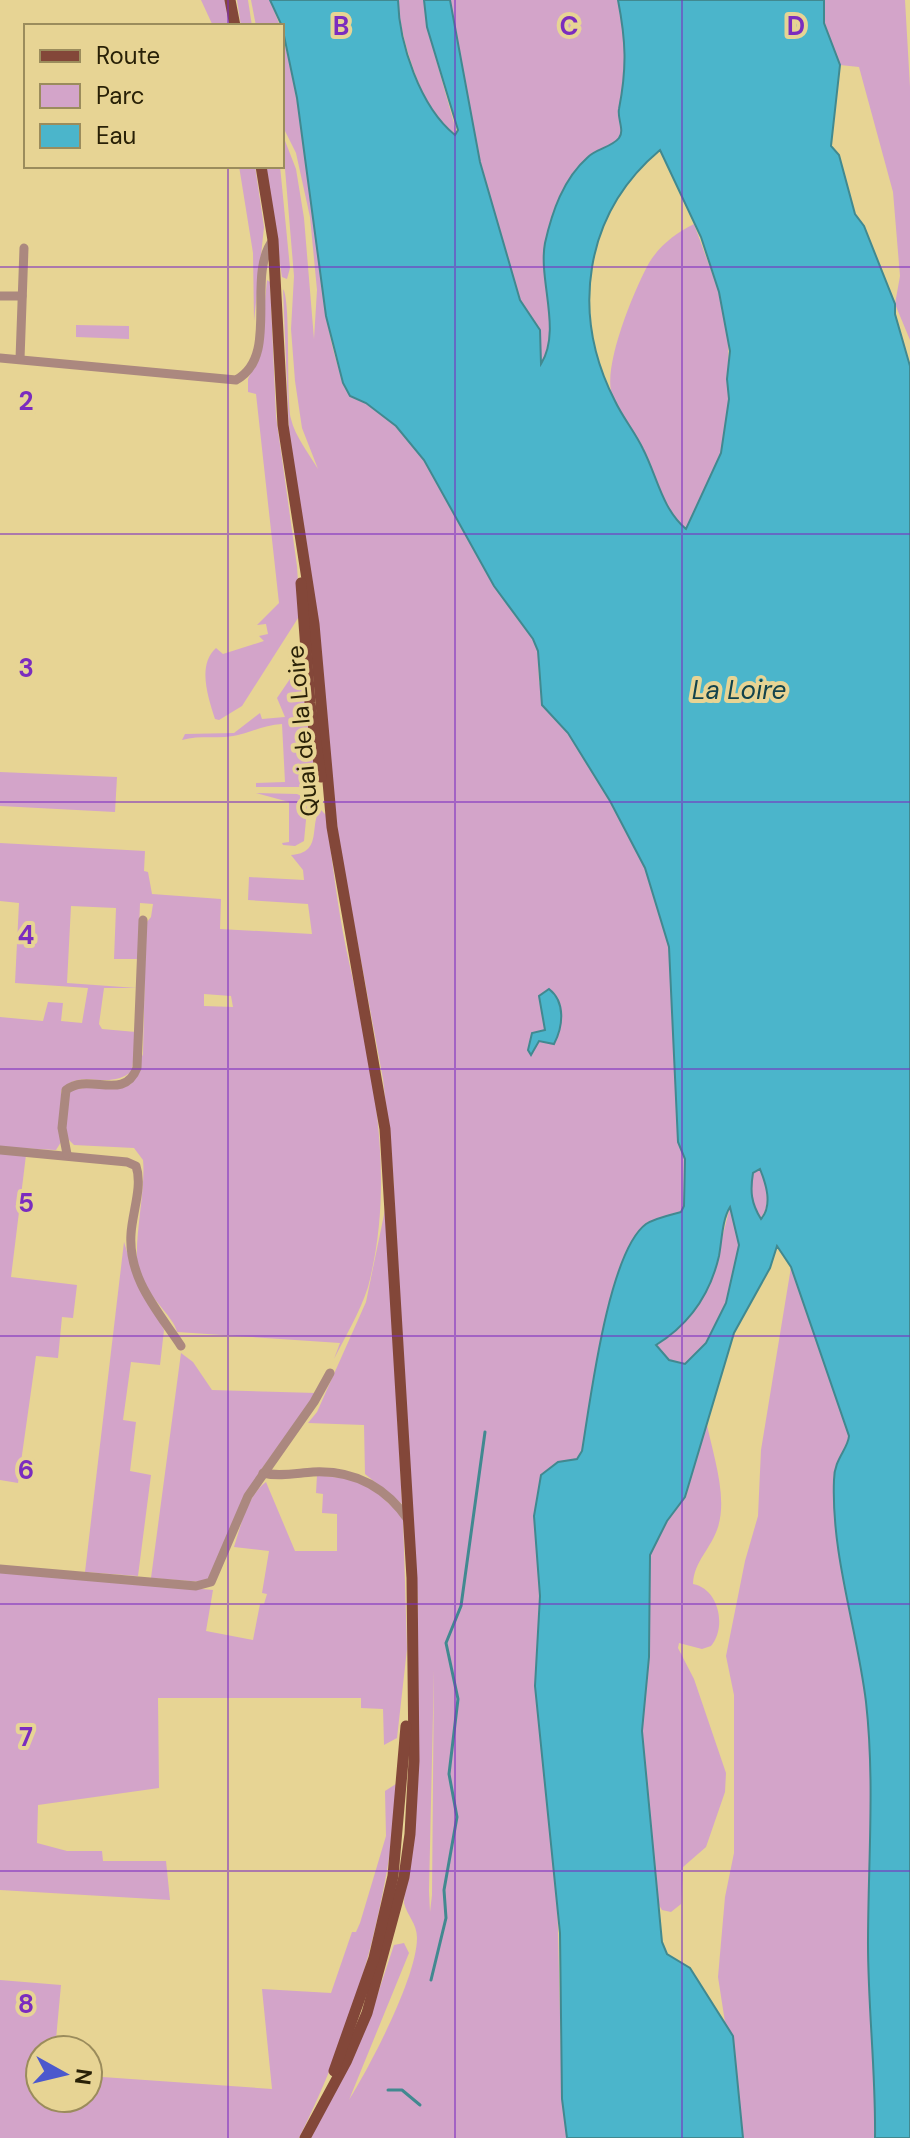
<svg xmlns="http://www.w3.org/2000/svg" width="910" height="2138" viewBox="0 0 910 2138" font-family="'DM Sans',sans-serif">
<rect width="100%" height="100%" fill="#e7d494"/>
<g fill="#d3a4c9" fill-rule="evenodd">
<polygon points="201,0 225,0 230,26 213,26"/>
<polygon points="237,0 248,0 252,26 241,26"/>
<polygon points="251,0 270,0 280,26 256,26"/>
<path d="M398,0H424L427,27L457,134C424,120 399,34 398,0Z"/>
<path d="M450,0H618C626,41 627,68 619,109C617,118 625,131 619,138C612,147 596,149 588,157C565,178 553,208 546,238C537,277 561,327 541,365L540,330L520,300L480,162Z"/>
<polygon points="824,0 905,0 910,87 910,340 895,304 900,276 893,192 859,67 840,65 824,23"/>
<path d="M282,33C300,101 308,170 316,240C323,291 327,350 350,396L366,403L396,426L424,460L513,613L533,639L538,651L539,682L671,902L705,1269L711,1281L730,1207L739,1245L726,1303L706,1343L685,1365L668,1359L557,1889L562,2097L567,2138H311L374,2005L394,1945L404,1943L409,1953L349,2100C370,2066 417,1977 417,1938C417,1923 407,1916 404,1903L418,1602L400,1334L393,1173L383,1079L340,848L289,434L283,289C291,299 286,395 291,419C295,436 309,454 318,469L302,428L295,381L291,329L294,276L282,133L296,169L304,218L314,339L317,290L310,217L296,153L282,125ZM434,1669L432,1895L430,1912L429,1891Z"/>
<polygon points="239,166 255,166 264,227 254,321 253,253"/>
<polygon points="265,166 280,166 290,268 287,279 282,277"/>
<path d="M694,224L719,292L728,329L729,399L721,453L686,529C663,509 656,477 643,450C634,431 615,412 611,391C605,361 634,290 649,263C660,245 676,233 694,224Z"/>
<path d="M267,280L270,282L276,416L297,566L300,615L242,706L219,720L215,719C208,697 197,665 216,648L223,654L264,641L259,636L268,634L266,624L257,625L279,603L256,394L248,392V379L260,354Z"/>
<polygon points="76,325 129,326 129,339 76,337"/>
<path d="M289,663L303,670L319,780L315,787H256V783L285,782L282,724C261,725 245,736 225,737C209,738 196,736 182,740L185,734L234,733L260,713L262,719L285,717L277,698L294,673Z"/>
<polygon points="0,772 117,777 115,812 0,806"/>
<polygon points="256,793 297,794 308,799 304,841 295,846 283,845 282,843 289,842 289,802"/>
<path d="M320,809L326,815C332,859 337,904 346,948C370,1060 398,1173 368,1287C360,1312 346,1335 334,1359L340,1343L177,1332C174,1316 143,1293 138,1268C133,1241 146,1191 143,1160L134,1148L74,1145L66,1137V1094C90,1080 110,1095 131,1084L143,1054L146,923L151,917L153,904L140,903L138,959H114L116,908L71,906L67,983L137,988H104L99,1024L102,1029L136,1032L132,1071C109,1092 78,1066 61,1091V1142L56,1150L0,1147V1017L43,1021L48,1002L63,1003L61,1021L82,1023L88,988L15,983L19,903L0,901V843L145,851L144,871L148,872L152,894L221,899L220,929L312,934L308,904L248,900L249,877L304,880L303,870L291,855C323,853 309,826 320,809ZM204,994L231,996L233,1007L204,1006Z"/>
<polygon points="0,1152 26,1155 11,1277 77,1285 73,1318 62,1317 58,1358 36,1356 18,1483 0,1480"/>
<path d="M760,1169C766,1185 772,1205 760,1219C751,1202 750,1191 753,1173Z"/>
<polygon points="386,1205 402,1504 365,1474 364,1425 308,1423 317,1412 366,1302"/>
<polygon points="124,1242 133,1271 164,1330 160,1365 131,1362 123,1420 136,1422 130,1471 151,1475 138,1576 85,1572"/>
<polygon points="791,1267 849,1436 910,2138 736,2138 736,2093 718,1977 725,1897 734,1853 734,1695 726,1656 745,1561 758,1516 761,1450"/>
<polygon points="181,1353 193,1362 212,1390 316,1393 261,1470 211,1577 203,1582 151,1578"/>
<path d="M706,1420C712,1452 728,1495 718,1527C711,1549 694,1561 693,1584C719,1589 727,1627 711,1646L702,1649L679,1643L678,1648L694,1679L726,1773L725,1792L706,1847L683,1867L681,1904L671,1912L662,1910L657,1902L641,1731L649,1657L650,1555L667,1521L686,1497Z"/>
<path d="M317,1475L365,1481L403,1517L407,1649L397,1738L384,1745L383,1709L361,1708V1698H158L159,1788L38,1805L37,1843L67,1851H102L103,1861H166L170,1900L0,1890V1571L213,1590L206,1631L253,1640L260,1604H264L267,1594L262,1593L269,1551L234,1547C241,1525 247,1496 266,1482L295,1551H337V1514L322,1513L323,1494L316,1493Z"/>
<path d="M399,1782C386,1911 357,2021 299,2138H0V1980L61,1985L55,2050H40V2098H88V2076L272,2089L262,1989L331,1993L352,1932H356L360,1923L386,1836L385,1791Z"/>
</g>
<g fill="#4bb5cb" stroke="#418990" stroke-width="2" fill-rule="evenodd">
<path d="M270,0H398C399,43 420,107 455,135L458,130L427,27L424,0H450L480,162L520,300L540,330L541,364C562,330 538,280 545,243C552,212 563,179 588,157C596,149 612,147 619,138C625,131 617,118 619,109C627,68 626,41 618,0H824V23L840,65L831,146L839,155L855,214L864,226L895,304V314L910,366V2138H875C876,2073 868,2009 868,1944C868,1863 875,1782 866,1702C857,1628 831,1555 834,1480C834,1459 848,1449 849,1436L791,1267L777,1246L770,1268L734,1333L685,1497L667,1521L650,1555L649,1657L642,1731L662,1942L667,1954L690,1968L733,2036L743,2138H567L562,2099L560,1933L535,1686L540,1596L534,1516L541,1475L558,1462L577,1459L582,1451C590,1403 608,1252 646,1224C655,1218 670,1215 681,1212L684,1206L685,1159L678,1142L669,947L645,868L610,801L568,733L542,705L538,651L533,639L494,586L424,460L396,426L366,403L350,396L343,383L326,316L297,98L282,26ZM660,150L701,237L719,292L730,351L727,379L729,399L721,453L686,529C662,509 657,476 643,449C635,432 623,418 615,401C570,313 584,214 660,150ZM760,1169C766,1184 773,1205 761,1219C751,1203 750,1191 753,1173ZM730,1207L739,1245L726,1303L706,1343L685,1364L669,1360L656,1345C690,1324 710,1295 719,1256C722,1240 722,1220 730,1207Z"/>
<path d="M549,989C566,1002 563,1027 554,1044L539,1041L531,1055L528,1050L532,1033L545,1030L539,996Z"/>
</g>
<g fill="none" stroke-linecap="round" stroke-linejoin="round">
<g stroke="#418990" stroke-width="3">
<polyline points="431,1980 446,1918 444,1890 457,1817 449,1774 458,1699 446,1643 461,1606 485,1432"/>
<polyline points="388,2090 402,2090 420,2105"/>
</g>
<g stroke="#ab887f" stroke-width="9">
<polyline points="0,296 22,296"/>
<path d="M0,358L236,380C281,356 245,277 273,240"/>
<polyline points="20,359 24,248"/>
<path d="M0,1150L127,1162L136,1166C143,1186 132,1213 131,1234C128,1279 158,1311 181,1346"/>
<path d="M67,1154L62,1128L66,1090C89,1072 124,1102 137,1068L143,920"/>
<path d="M263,1473C280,1477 297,1473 313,1472C354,1470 386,1487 409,1521"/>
<polyline points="0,1569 196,1586 211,1582 248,1496 314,1402 330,1373"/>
</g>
<g stroke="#834739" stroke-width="11">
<polyline points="230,0 235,26"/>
<polyline points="261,166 273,240 283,425 314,624 332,827 385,1129 412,1578 414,1761 410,1834 404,1877 367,2013 346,2062 305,2138"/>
<polyline points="301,583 310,703 321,777"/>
<polyline points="334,2071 374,1958 393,1876 406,1726"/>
</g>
</g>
<path fill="none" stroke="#7b2cbf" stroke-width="2" stroke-opacity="0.55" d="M228,0V26M455,0V2138M682,0V2138M228,166V2138M0,267H910M0,534H910M0,802H910M0,1069H910M0,1336H910M0,1604H910M0,1871H910"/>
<g text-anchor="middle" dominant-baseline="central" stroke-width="8" stroke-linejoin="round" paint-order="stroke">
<g font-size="24" fill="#292107" stroke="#e7d494">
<text transform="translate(302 731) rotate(-95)">Quai de la Loire</text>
</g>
<g font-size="26" font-style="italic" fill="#13434c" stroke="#e7d494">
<text x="739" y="690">La Loire</text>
</g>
</g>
<g font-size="26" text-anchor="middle" font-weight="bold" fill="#7b2cbf" stroke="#e7d494" stroke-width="8" stroke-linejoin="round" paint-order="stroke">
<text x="341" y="35">B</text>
<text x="569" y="35">C</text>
<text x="796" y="35">D</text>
<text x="26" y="410">2</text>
<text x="26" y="677">3</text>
<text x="26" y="944">4</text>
<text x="26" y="1212">5</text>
<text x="26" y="1479">6</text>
<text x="26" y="1746">7</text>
<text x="26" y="2013">8</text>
</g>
<rect x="24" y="24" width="260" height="144" fill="#e7d494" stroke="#9b8c5c" stroke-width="2"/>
<rect x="40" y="50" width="40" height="12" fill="#834739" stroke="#9b8c5c" stroke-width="2"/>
<text x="96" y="64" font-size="24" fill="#292107">Route</text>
<rect x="40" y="84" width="40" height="24" fill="#d3a4c9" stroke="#9b8c5c" stroke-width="2"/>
<text x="96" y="104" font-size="24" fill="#292107">Parc</text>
<rect x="40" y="124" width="40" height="24" fill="#4bb5cb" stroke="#9b8c5c" stroke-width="2"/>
<text x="96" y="144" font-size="24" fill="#292107">Eau</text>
<g transform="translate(64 2074) rotate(98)"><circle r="38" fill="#e7d494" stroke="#9b8c5c" stroke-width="2"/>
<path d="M0-6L14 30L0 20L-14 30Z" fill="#4b58cd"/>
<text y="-12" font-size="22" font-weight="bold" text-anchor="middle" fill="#292107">N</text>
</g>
</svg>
